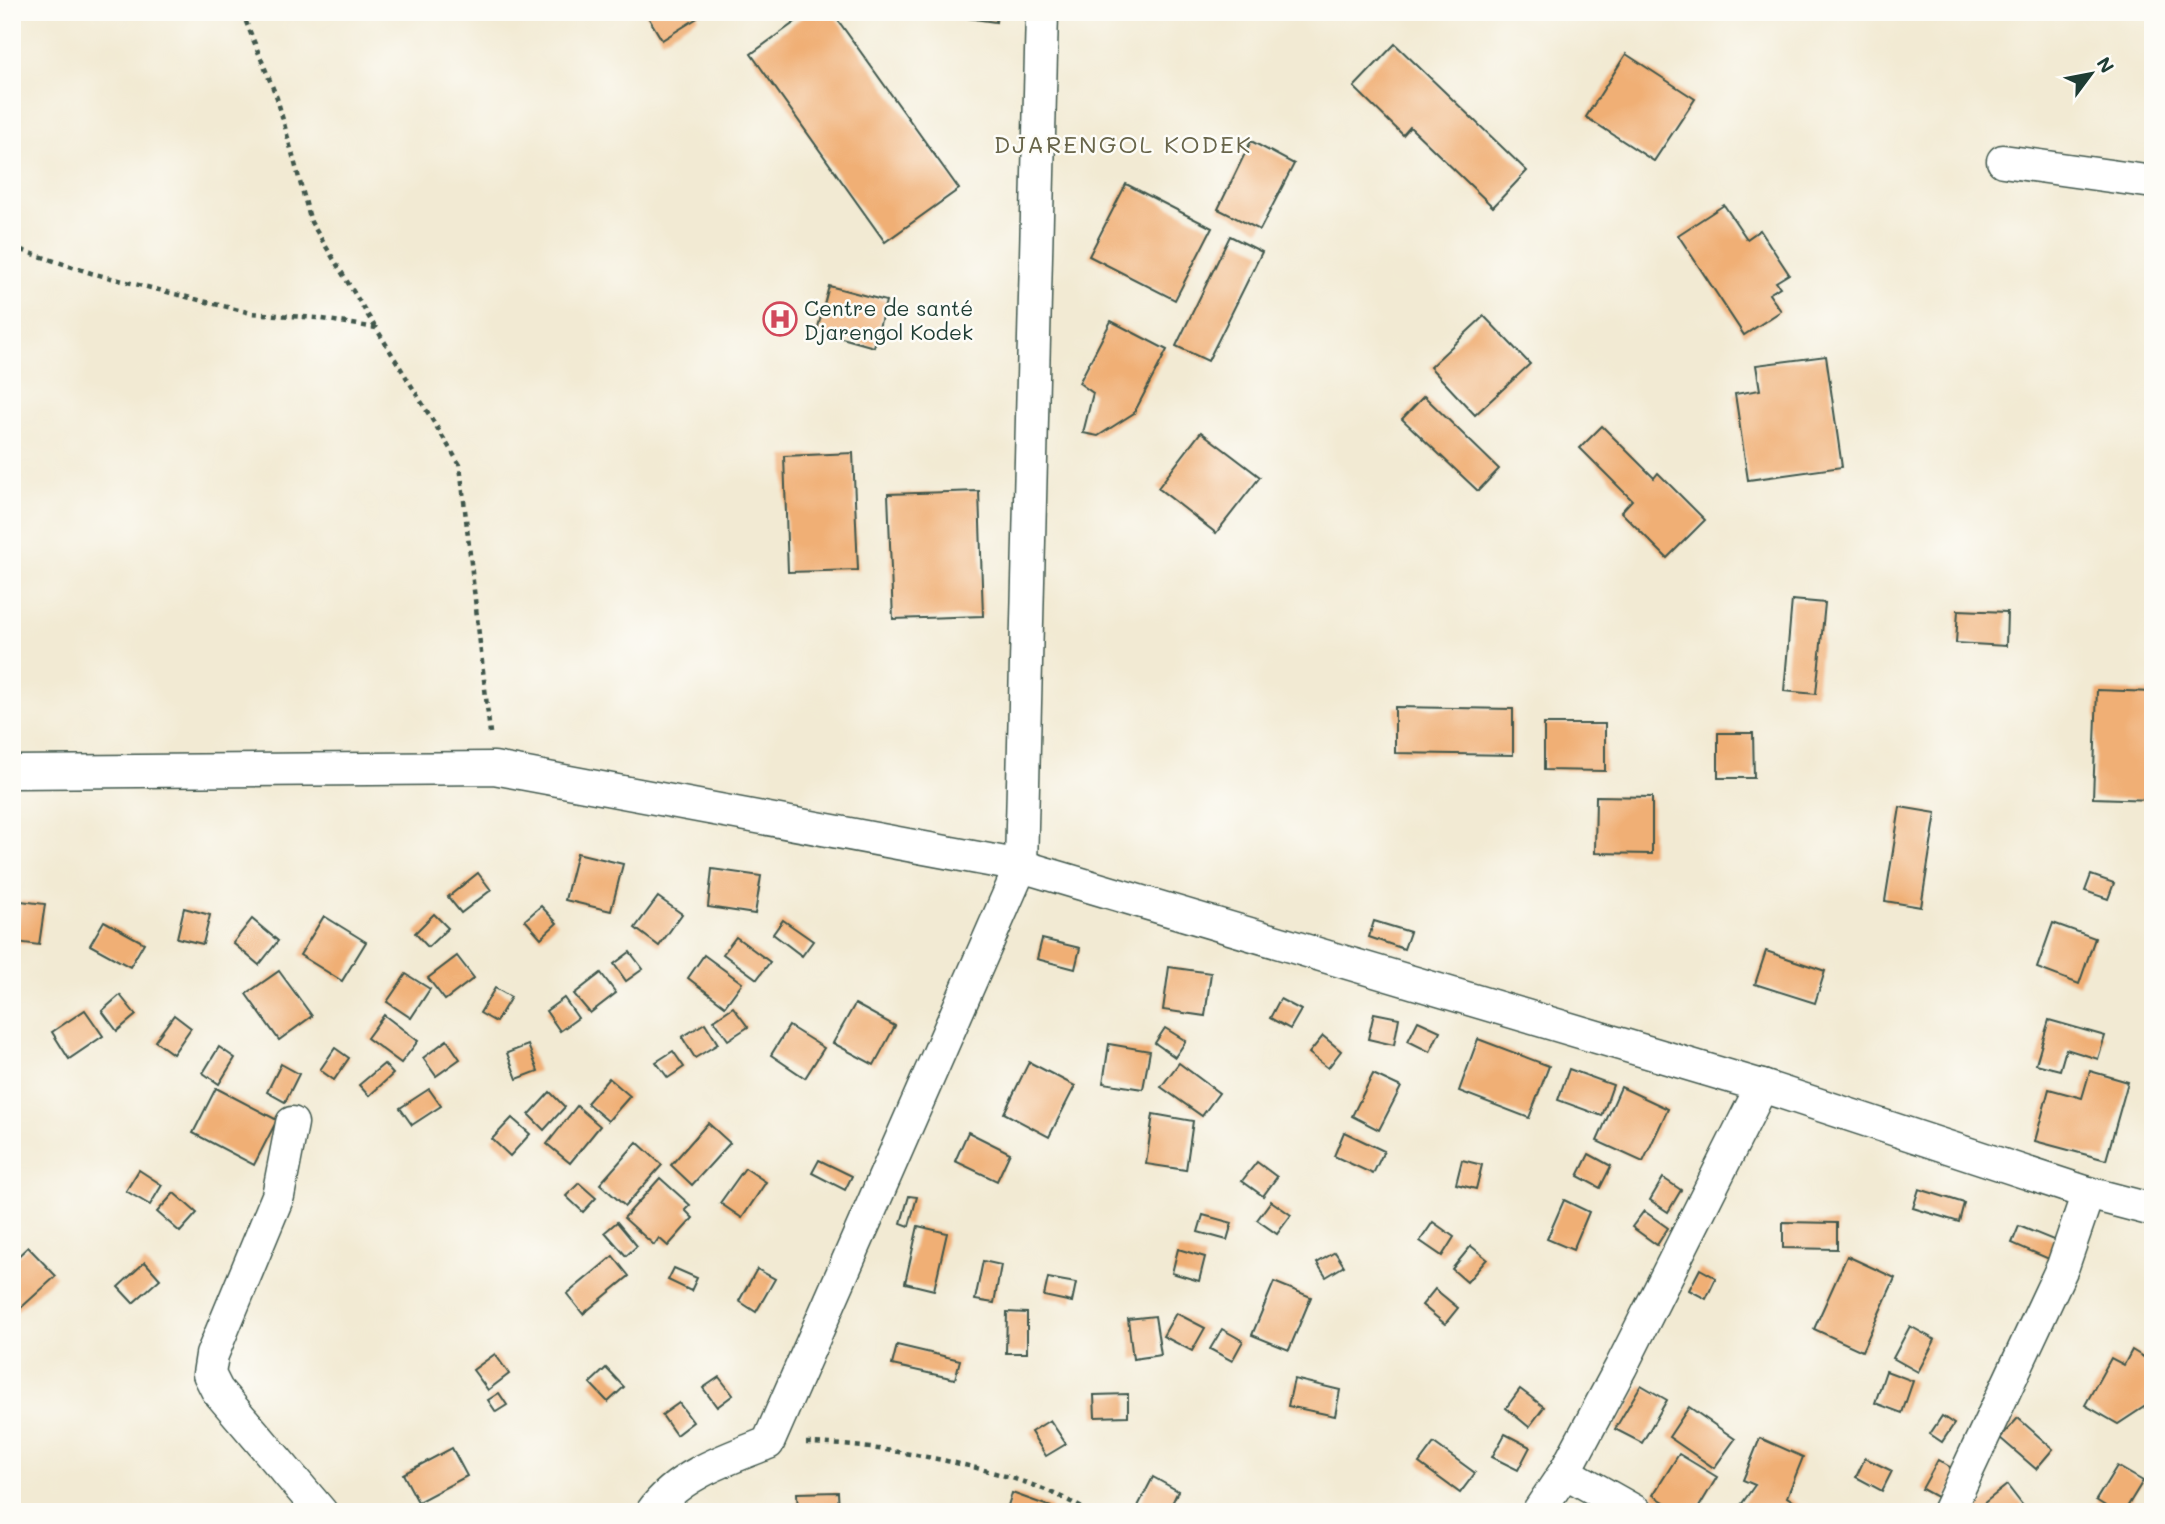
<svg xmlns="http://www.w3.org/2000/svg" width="2165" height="1524" viewBox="0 0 2165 1524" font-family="Mali,sans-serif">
<rect width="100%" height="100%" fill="#fdfcf7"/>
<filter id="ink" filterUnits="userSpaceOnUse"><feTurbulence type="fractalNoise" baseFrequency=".0143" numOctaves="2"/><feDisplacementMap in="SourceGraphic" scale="14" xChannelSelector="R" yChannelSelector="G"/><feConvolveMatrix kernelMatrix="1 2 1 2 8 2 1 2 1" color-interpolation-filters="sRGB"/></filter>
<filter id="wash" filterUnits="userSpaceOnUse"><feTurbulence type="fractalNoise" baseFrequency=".00686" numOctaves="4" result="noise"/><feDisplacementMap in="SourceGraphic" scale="28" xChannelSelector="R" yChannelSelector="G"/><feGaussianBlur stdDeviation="1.57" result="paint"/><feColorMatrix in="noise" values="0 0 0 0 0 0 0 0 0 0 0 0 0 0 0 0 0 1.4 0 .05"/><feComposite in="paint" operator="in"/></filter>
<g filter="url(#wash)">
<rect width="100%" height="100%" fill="#f2ead3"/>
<g id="blocks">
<g fill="#f0af74">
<polygon points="645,12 696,12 699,17 662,40"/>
<polygon points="809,12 832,12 959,189 885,242 751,54"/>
<polygon points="925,12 997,12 996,22"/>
<polygon points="1395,44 1527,171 1493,207 1410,127 1403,135 1354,87"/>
<polygon points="1626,54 1695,99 1654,161 1586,117"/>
<polygon points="1251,141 1294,164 1260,230 1218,209"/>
<polygon points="1126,184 1212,228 1175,300 1089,256"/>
<polygon points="1724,205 1747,239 1760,230 1789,274 1776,282 1780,287 1769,294 1781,311 1744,335 1678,235"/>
<polygon points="1230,236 1262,252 1208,361 1176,346"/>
<polygon points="829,286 886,301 874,347 817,331"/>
<polygon points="1484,316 1530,364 1475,415 1430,367"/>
<polygon points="1111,321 1167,350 1134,413 1098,436 1083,433 1093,393 1079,383"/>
<polygon points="1826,356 1842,467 1748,480 1735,394 1760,390 1756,365"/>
<polygon points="1424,396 1499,469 1478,491 1402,419"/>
<polygon points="1602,426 1654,478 1658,473 1705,520 1667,558 1621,512 1632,500 1580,448"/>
<polygon points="1201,432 1260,477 1216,533 1158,488"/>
<polygon points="853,453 858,570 788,572 784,456"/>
<polygon points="979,491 983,616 893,619 888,494"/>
<polygon points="1792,600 1825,603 1816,694 1784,691"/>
<polygon points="1958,610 2007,612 2006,646 1956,643"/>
<polygon points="2097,690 2153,692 2153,800 2093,798"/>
<polygon points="1395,707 1513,709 1513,755 1395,753"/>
<polygon points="1544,724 1605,724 1605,771 1544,770"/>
<polygon points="1718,733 1753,733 1754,778 1718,778"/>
<polygon points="1596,796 1652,797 1652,854 1595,853"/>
<polygon points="1900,807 1936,813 1921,907 1885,901"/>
<polygon points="577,853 623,864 611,911 565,900"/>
<polygon points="712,869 761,876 755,914 708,907"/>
<polygon points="478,873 491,890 461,913 448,897"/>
<polygon points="2091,875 2114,883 2108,899 2085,891"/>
<polygon points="658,897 682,914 659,946 635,928"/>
<polygon points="21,901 45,904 39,945 16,942"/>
<polygon points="541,906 557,923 541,938 525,920"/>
<polygon points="184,908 210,915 203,944 177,938"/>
<polygon points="434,914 448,928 428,947 415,933"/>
<polygon points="324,916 366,942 342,981 300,955"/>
<polygon points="252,919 278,941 259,965 233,943"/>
<polygon points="783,920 813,941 802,956 773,934"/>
<polygon points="104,921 144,943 130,967 90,945"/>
<polygon points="1374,921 1410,932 1404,949 1369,937"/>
<polygon points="2053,923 2095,938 2079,984 2037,968"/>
<polygon points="736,937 770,962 757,979 723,954"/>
<polygon points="1042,939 1080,948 1075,969 1037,959"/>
<polygon points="1766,951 1825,971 1815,1003 1755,984"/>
<polygon points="630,952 643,969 626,981 614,964"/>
<polygon points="704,955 742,983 725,1006 688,978"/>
<polygon points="457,956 474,978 445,1000 428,978"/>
<polygon points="1169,967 1211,973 1205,1016 1163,1010"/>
<polygon points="279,971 312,1016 279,1040 246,994"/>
<polygon points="601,973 616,993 590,1013 574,994"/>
<polygon points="406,974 430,989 411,1018 387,1002"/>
<polygon points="495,988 511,997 496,1022 480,1013"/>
<polygon points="120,995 136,1015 117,1031 102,1011"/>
<polygon points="564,998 578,1018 560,1031 546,1011"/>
<polygon points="1280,999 1301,1010 1290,1029 1270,1018"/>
<polygon points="855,1004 895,1026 874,1065 833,1043"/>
<polygon points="733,1007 748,1027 728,1040 714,1020"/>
<polygon points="85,1010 103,1036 69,1059 52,1032"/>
<polygon points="1374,1013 1399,1018 1394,1045 1368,1039"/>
<polygon points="174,1015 191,1028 173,1054 155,1041"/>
<polygon points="384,1015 418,1041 401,1063 367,1038"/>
<polygon points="2049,1020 2105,1036 2098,1059 2066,1049 2060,1070 2036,1064"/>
<polygon points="1418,1021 1440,1031 1430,1052 1408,1041"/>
<polygon points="705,1023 718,1044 695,1058 682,1037"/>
<polygon points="789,1026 824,1048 805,1078 771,1055"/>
<polygon points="1165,1028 1186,1041 1175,1057 1155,1043"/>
<polygon points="1323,1036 1341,1051 1328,1068 1309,1053"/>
<polygon points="1478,1039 1549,1066 1529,1118 1459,1091"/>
<polygon points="447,1040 460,1059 436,1076 423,1058"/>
<polygon points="1109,1044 1150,1051 1143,1089 1103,1083"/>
<polygon points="528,1045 538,1071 517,1079 507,1053"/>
<polygon points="219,1047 235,1058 219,1084 203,1073"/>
<polygon points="335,1048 349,1058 334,1080 320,1070"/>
<polygon points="673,1051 684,1067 668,1078 656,1062"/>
<polygon points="1029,1062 1075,1086 1049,1137 1004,1113"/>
<polygon points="1179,1063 1219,1093 1202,1116 1161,1087"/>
<polygon points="281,1064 299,1074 285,1102 267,1092"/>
<polygon points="384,1064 393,1074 369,1096 359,1085"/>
<polygon points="1569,1069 1613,1085 1602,1116 1558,1100"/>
<polygon points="2090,1071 2128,1082 2106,1160 2035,1141 2049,1089 2082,1098"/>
<polygon points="1373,1074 1401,1087 1379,1130 1352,1116"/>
<polygon points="609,1078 630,1096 608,1121 587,1103"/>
<polygon points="1621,1087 1668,1109 1643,1162 1597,1141"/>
<polygon points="216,1088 277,1120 254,1165 193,1133"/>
<polygon points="429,1089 441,1106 412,1125 400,1108"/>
<polygon points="550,1092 565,1107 544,1130 529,1115"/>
<polygon points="577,1106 600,1126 570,1163 547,1144"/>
<polygon points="1153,1114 1193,1121 1186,1170 1146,1164"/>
<polygon points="512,1118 530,1134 510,1156 492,1139"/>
<polygon points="708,1123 730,1143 692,1185 671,1165"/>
<polygon points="968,1132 1010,1153 997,1181 955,1161"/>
<polygon points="1344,1132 1384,1151 1373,1174 1334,1156"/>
<polygon points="637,1142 662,1165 625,1206 600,1184"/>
<polygon points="1589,1154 1611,1166 1600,1188 1578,1176"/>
<polygon points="819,1160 852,1176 845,1190 812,1173"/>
<polygon points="1462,1160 1482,1165 1476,1189 1456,1184"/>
<polygon points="1257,1162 1277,1177 1263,1196 1242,1181"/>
<polygon points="745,1168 766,1182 742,1218 720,1203"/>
<polygon points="139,1170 162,1185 150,1205 126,1191"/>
<polygon points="660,1178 690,1205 685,1210 693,1218 668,1246 659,1238 654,1245 624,1218"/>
<polygon points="1663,1178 1681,1190 1668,1212 1650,1200"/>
<polygon points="579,1183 596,1198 583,1212 566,1196"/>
<polygon points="1919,1189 1964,1203 1959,1222 1913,1208"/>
<polygon points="174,1193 197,1213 180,1232 157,1212"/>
<polygon points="909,1196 917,1197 909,1226 901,1223"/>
<polygon points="1564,1200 1589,1212 1573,1250 1547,1239"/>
<polygon points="1271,1201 1291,1215 1277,1234 1257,1220"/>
<polygon points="1644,1211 1668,1228 1657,1245 1632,1227"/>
<polygon points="1203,1215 1232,1223 1227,1240 1198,1232"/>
<polygon points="617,1222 637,1246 626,1256 605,1232"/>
<polygon points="1433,1222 1454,1237 1442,1256 1420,1241"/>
<polygon points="1783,1222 1837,1223 1837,1249 1783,1248"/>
<polygon points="918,1226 947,1233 934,1290 905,1283"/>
<polygon points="2019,1226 2056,1241 2049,1259 2012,1243"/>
<polygon points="1471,1246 1487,1259 1467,1282 1452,1269"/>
<polygon points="28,1247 56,1276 12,1316 12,1262"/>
<polygon points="1178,1249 1205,1257 1199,1281 1172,1273"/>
<polygon points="1335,1252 1344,1266 1326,1277 1317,1263"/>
<polygon points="613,1256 629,1276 583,1314 567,1294"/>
<polygon points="1847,1256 1895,1278 1862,1351 1814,1329"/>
<polygon points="983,1261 1001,1265 994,1303 975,1300"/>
<polygon points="145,1262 160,1279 133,1303 118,1287"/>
<polygon points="674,1268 697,1278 691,1291 668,1280"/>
<polygon points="757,1269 775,1279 756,1312 739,1301"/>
<polygon points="1700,1269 1716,1278 1706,1299 1689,1290"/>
<polygon points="1048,1278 1076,1283 1072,1302 1044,1296"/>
<polygon points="1274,1282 1311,1297 1289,1350 1252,1335"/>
<polygon points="1435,1289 1458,1308 1445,1324 1422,1305"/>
<polygon points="1007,1312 1027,1313 1027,1353 1006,1353"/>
<polygon points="1176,1313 1205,1328 1192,1351 1163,1336"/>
<polygon points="1155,1316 1161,1355 1133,1359 1128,1319"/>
<polygon points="1910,1326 1935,1340 1918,1372 1893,1358"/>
<polygon points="1222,1329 1243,1341 1232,1361 1210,1349"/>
<polygon points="897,1345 960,1360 955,1379 892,1365"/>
<polygon points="2132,1350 2153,1363 2153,1401 2118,1424 2085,1405 2111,1358 2124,1365"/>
<polygon points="495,1354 509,1374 488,1390 473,1370"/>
<polygon points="606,1368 624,1387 608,1402 590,1383"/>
<polygon points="1886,1371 1913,1381 1902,1413 1875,1403"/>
<polygon points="719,1377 733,1395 717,1407 703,1388"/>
<polygon points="1294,1379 1340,1390 1335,1416 1288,1406"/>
<polygon points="1641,1385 1667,1400 1642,1443 1615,1429"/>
<polygon points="1520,1389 1544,1407 1529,1427 1506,1408"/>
<polygon points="499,1393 507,1405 496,1412 488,1400"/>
<polygon points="1128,1394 1128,1416 1095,1417 1094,1395"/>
<polygon points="679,1403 693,1422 676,1435 662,1415"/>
<polygon points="1689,1407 1735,1439 1714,1468 1669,1437"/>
<polygon points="1942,1416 1954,1424 1942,1442 1930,1434"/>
<polygon points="2018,1418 2053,1449 2036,1469 2000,1438"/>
<polygon points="1050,1420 1066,1444 1046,1456 1031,1432"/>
<polygon points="1505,1434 1530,1447 1518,1470 1492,1457"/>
<polygon points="1760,1438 1803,1457 1787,1497 1805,1509 1804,1512 1738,1509 1755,1485 1743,1480"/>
<polygon points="1434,1443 1475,1473 1460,1493 1419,1463"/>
<polygon points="452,1448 467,1476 418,1502 403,1474"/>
<polygon points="1679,1454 1717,1477 1696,1512 1680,1512 1653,1495"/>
<polygon points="1865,1458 1892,1471 1882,1491 1856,1477"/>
<polygon points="1938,1460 1960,1473 1944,1501 1922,1489"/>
<polygon points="2117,1466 2143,1481 2124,1512 2115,1512 2096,1500"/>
<polygon points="1153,1477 1178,1491 1168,1512 1135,1512"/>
<polygon points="2007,1485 2024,1507 2018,1512 1973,1512"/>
<polygon points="838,1492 839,1512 798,1512 797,1493"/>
<polygon points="1012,1493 1051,1507 1050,1512 1006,1512"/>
</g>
</g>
</g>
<g filter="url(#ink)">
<use href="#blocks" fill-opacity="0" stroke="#3f574c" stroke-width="2"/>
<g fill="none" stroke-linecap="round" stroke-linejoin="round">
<defs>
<g id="minor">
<polyline points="2003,161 2153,182"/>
<polyline points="12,772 494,768 1021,866 1762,1086 2088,1193 2153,1210"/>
<polyline points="292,1123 278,1196 212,1355 209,1374 217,1390 321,1512"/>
<polyline points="1565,1472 1636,1512"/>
<path d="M652,1512C678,1475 727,1459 768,1443L1021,866L1042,12"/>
<polyline points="1538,1512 1565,1472 1621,1367 1762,1086"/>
<polyline points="1948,1512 2063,1266 2088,1193"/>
</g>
</defs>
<use href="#minor" stroke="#3f574c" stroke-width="35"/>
<g stroke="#3f574c" stroke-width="4.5" stroke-dasharray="5 5" stroke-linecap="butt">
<polyline points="242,12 277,98 311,222 375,327"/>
<polyline points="12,247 91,273 251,313 317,318 376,328 460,465 490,733"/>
<path d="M806,1443C880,1444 1027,1470 1088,1512"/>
</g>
<use href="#minor" stroke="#fff" stroke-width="32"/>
</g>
</g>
<defs>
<symbol id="hospital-ring" viewBox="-11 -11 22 22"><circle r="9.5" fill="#fdfcf7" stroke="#d1495b" stroke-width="1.5"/><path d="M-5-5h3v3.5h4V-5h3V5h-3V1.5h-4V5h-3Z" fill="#d1495b"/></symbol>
</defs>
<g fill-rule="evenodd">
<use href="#hospital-ring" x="761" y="300" width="38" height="38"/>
</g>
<g text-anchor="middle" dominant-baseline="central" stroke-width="5" stroke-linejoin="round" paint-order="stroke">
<g font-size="21" fill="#1f3d34" stroke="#fdfcf7" text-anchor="start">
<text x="804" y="307">Centre de santé<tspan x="804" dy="24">Djarengol Kodek</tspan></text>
</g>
<g font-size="24" letter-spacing="2" fill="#68654a" stroke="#fdfcf7">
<text x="1123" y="143">DJARENGOL KODEK</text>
</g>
</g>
<rect width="2165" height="1524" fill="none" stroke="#fdfcf7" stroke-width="42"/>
<g transform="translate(2091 74) rotate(58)" stroke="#fdfcf7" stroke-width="5" paint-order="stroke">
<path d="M0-5L12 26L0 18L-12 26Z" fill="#1f3d34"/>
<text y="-10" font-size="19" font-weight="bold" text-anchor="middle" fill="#1f3d34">N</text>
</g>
</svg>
